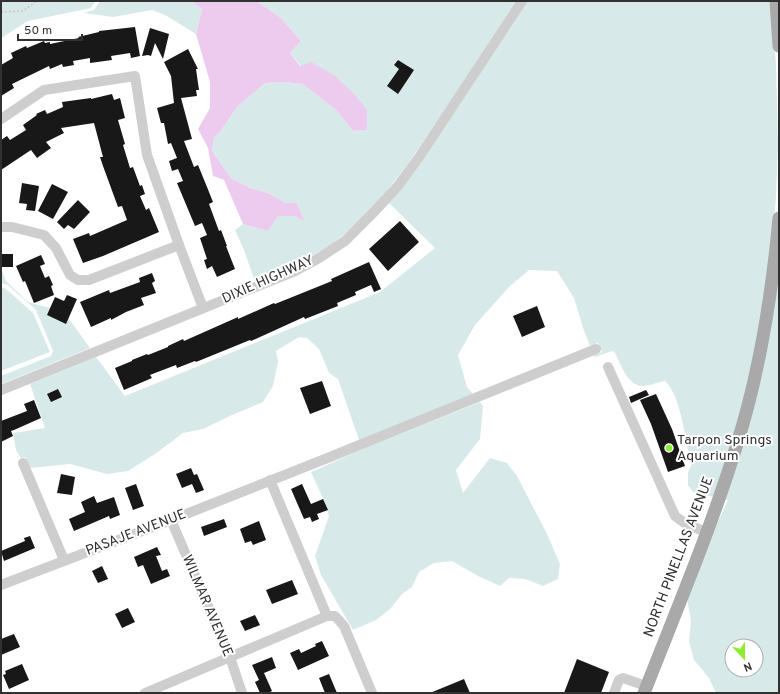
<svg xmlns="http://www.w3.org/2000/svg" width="780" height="694" viewBox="0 0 780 694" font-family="Overpass,sans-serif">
<rect width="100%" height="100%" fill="#fff"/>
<g fill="#d8e9e9" fill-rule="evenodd">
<polygon points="1,1 95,1 91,8 28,21 1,38"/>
<polygon points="100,1 191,1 202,9 196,34 165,15 152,10 113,17 84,13 94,10"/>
<path d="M257,1H516C493,36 470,71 448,105C416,153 385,201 341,237C315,257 285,269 255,282L244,250L235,230L243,224L268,231L277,216H295L303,220L297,203H286L268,193L250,188L231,178L212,151L214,138L220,132L237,107L265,83L283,82L303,84L336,110L353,131L367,130L301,66L290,53L301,41L282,19Z"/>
<path d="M527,1H771L776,65L778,144L776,196L772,248L750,377L733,442L714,497L693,492L688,485V472L691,466C686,444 681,395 665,381C658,382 649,386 643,386C627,386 621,364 615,353L612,351L595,357L594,355L602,352L598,343L590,346L584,331L574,298L557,271L529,270L509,287L475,325L458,355L467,387L473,394L359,440L338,379L329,373L319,349L307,338L299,337L276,351L278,362L273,386L263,402L232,415L203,429L183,433L155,454L128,471L107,474L70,464L30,468L25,457L21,458L16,450L13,433L45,428L30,384L96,357L125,396L380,292L435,248L389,203L402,189L424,159Z"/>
<path d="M779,264V693H716L709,678L694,660L689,642L691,621L687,599L703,554L728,500L723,499ZM732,646H756V670H732Z"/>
<polygon points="1,269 6,281 28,302 64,312 90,348 1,384 1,376 51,356 53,351 36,310 8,285 1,283"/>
<polygon points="1,287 6,289 33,313 50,352 1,371"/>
<polygon points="480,402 483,406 480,439 456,470 463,493 490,458 507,463 517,476 547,534 560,564 558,579 543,586 525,579 509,578 500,586 478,576 452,561 434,563 419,572 412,587 402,594 390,609 376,620 353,630 321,575 315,556 329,516 324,501 311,472 363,449"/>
</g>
<polygon fill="#edcbee" points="191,1 257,1 282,19 301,41 290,53 300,66 311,62 335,76 356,96 367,110 367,130 353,131 336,110 303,84 283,82 265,83 237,107 220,132 214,138 212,151 231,178 250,188 268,193 286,203 297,203 304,221 295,216 278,216 268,231 243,224 224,180 213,176 208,148 198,129 210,108 210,82 196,34 202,9"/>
<g fill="#181818">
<polygon points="135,27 140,56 131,58 130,53 111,56 112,60 90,63 90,58 73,61 74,65 63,67 62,64 50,69 49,66 12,84 14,88 1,96 1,65 13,58 11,53 26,46 27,48 44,41 45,43 50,42 50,44 79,38 78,37 99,32 99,31"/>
<polygon points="150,28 169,34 163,59 155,43 151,56 148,55 142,56"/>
<polygon points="188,49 198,69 196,69 199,90 196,90 197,96 181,98 192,139 184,141 194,167 198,165 207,187 213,202 209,204 219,231 221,230 227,246 226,246 235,269 217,277 212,266 207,269 204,260 207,259 200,238 207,235 202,223 195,226 177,183 183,181 178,169 172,171 169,161 177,158 171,143 168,144 164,123 161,123 157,108 174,103 171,76 164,62"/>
<polygon points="398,60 414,70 398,94 387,86 399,69 394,65"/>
<polygon points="112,94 114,100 120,98 125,118 118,120 125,144 123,145 130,168 133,167 140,186 142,185 145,194 140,196 146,210 149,208 159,232 103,256 83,263 73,239 89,233 90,236 127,220 122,206 118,207 103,166 100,157 103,157 94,123 61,128 64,133 46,142 51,148 37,158 31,150 1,170 1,140 7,136 10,140 26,130 23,125 37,115 36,114 45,110 47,114 63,107 62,102 91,98 91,99"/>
<polygon points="22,183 39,186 35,211 26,210 27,204 19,203"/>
<polygon points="52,184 68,192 53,219 38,211"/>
<polygon points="78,200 90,212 74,229 68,225 64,229 57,222"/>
<polygon points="400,221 419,242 388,271 369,249"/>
<rect x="1" y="254" width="12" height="13"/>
<polygon points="41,255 45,264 40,266 45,278 49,276 53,285 51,286 54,295 34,303 25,281 23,282 16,266"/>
<polygon points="369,262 381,289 374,292 371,285 355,292 356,295 337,303 338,306 305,319 304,317 251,341 250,340 196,362 195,361 177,368 176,365 155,373 150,375 152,378 124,390 115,368 132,361 132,360 147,354 148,355 168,347 168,346 183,339 184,341 238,317 238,319 274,303 275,304 332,281 331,279"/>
<polygon points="152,273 155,281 152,283 156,293 141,298 144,305 126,312 111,320 111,318 91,327 80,302 109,290 110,293 140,282 139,278"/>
<polygon points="67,295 77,299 66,324 47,315 55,297 64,301"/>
<polygon points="537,306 545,327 522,337 513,316"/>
<polygon points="322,381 331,406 310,414 300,388"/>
<polygon points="58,389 62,397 51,402 47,394"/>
<polygon points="646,390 649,395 631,403 629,397"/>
<polygon points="656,394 672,429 685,466 668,472 651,424 640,400"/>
<polygon points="34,400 41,418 14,430 11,431 13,436 1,442 1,421 27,411 24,404"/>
<polygon points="191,468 194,475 197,474 204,490 196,493 192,484 182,488 176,474"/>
<polygon points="61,474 75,477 72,495 57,493"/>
<polygon points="136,484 144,506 133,510 125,488"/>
<polygon points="302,484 311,504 323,499 328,510 317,514 319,519 312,522 310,517 304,519 291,489"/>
<polygon points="94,496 97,503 114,497 120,515 110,519 109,516 74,531 69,519 85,512 81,502"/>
<polygon points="224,519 227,527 204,536 201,527"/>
<polygon points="259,521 266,540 253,545 251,541 245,543 240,529"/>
<polygon points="30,536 35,548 4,561 1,551 25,541 24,538"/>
<polygon points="157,547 161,555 156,556 162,571 167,569 170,576 151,584 143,565 138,567 134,557"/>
<polygon points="102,566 108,579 98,583 92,571"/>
<polygon points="292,580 298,594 272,604 266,590"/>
<polygon points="128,608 135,622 122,628 115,614"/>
<polygon points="255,615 260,625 245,631 240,621"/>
<polygon points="14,634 20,647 1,655 1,639"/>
<polygon points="322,641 329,656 298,670 290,653 299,649 301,653 316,646 315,644"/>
<polygon points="272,657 276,668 264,673 272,691 268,693 260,693 255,682 259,680 252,665"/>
<polygon points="577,659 609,672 601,693 564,693"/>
<polygon points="22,664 29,680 9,689 3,675 6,674 5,671"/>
<polygon points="329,674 337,693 325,693 319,678"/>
<polygon points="464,679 470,693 430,693"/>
</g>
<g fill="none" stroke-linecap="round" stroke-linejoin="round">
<g stroke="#c8c8c8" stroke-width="1.5" stroke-dasharray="2 2" stroke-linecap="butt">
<polyline points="1,8 3,12"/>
<polyline points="1,12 23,11 37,1"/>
</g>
<g stroke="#cecece" stroke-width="10">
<polyline points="1,119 44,90 135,76 147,155 179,245 89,280 78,280 70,275 56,248 44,235 12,227 1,227"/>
<polyline points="179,245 203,308"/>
<polyline points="608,367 675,516 686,524 706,532"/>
<polyline points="1,390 295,271 319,258 345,241 373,213 398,186 420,156 522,1"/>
<polyline points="23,463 64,560"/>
<polyline points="270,480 327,616 335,616 344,626 372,693"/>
<polyline points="171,520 230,657 242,693"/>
<polyline points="1,585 171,520 330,457 596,349"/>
<polyline points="145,693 327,616"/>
<polyline points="614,693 619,680 623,678 646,686"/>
</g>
<g stroke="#a9a9a9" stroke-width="13">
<polyline points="776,1 779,46"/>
<path d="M644,693C676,611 711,529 737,444C760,371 772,294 779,218"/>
</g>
</g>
<circle fill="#8ded2e" stroke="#fff" stroke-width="1.5" cx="669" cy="448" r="4"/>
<g text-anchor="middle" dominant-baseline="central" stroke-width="4" stroke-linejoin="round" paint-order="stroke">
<g font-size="14" fill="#313131" stroke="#fff">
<text transform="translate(268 280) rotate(-24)">DIXIE HIGHWAY</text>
<text transform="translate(136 533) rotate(-21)">PASAJE AVENUE</text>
<text transform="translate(679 557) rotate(-69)">NORTH PINELLAS AVENUE</text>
<text transform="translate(207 606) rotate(67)">WILMAR AVENUE</text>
</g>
<g font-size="14" fill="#313131" stroke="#fff" text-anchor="start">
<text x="677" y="440">Tarpon Springs<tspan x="677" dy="16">Aquarium</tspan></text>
</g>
</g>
<rect width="780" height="694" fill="none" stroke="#313131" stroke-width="4"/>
<g transform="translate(744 658) rotate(158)"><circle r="19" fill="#ffffff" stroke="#adadad"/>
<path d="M0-3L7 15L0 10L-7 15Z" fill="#8ded2e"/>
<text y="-6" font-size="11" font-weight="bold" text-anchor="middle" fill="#313131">N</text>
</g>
<path d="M18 34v6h64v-6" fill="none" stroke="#313131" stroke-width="2"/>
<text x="24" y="34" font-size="12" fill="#313131" stroke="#ffffff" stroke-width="3" paint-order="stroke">50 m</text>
</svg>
